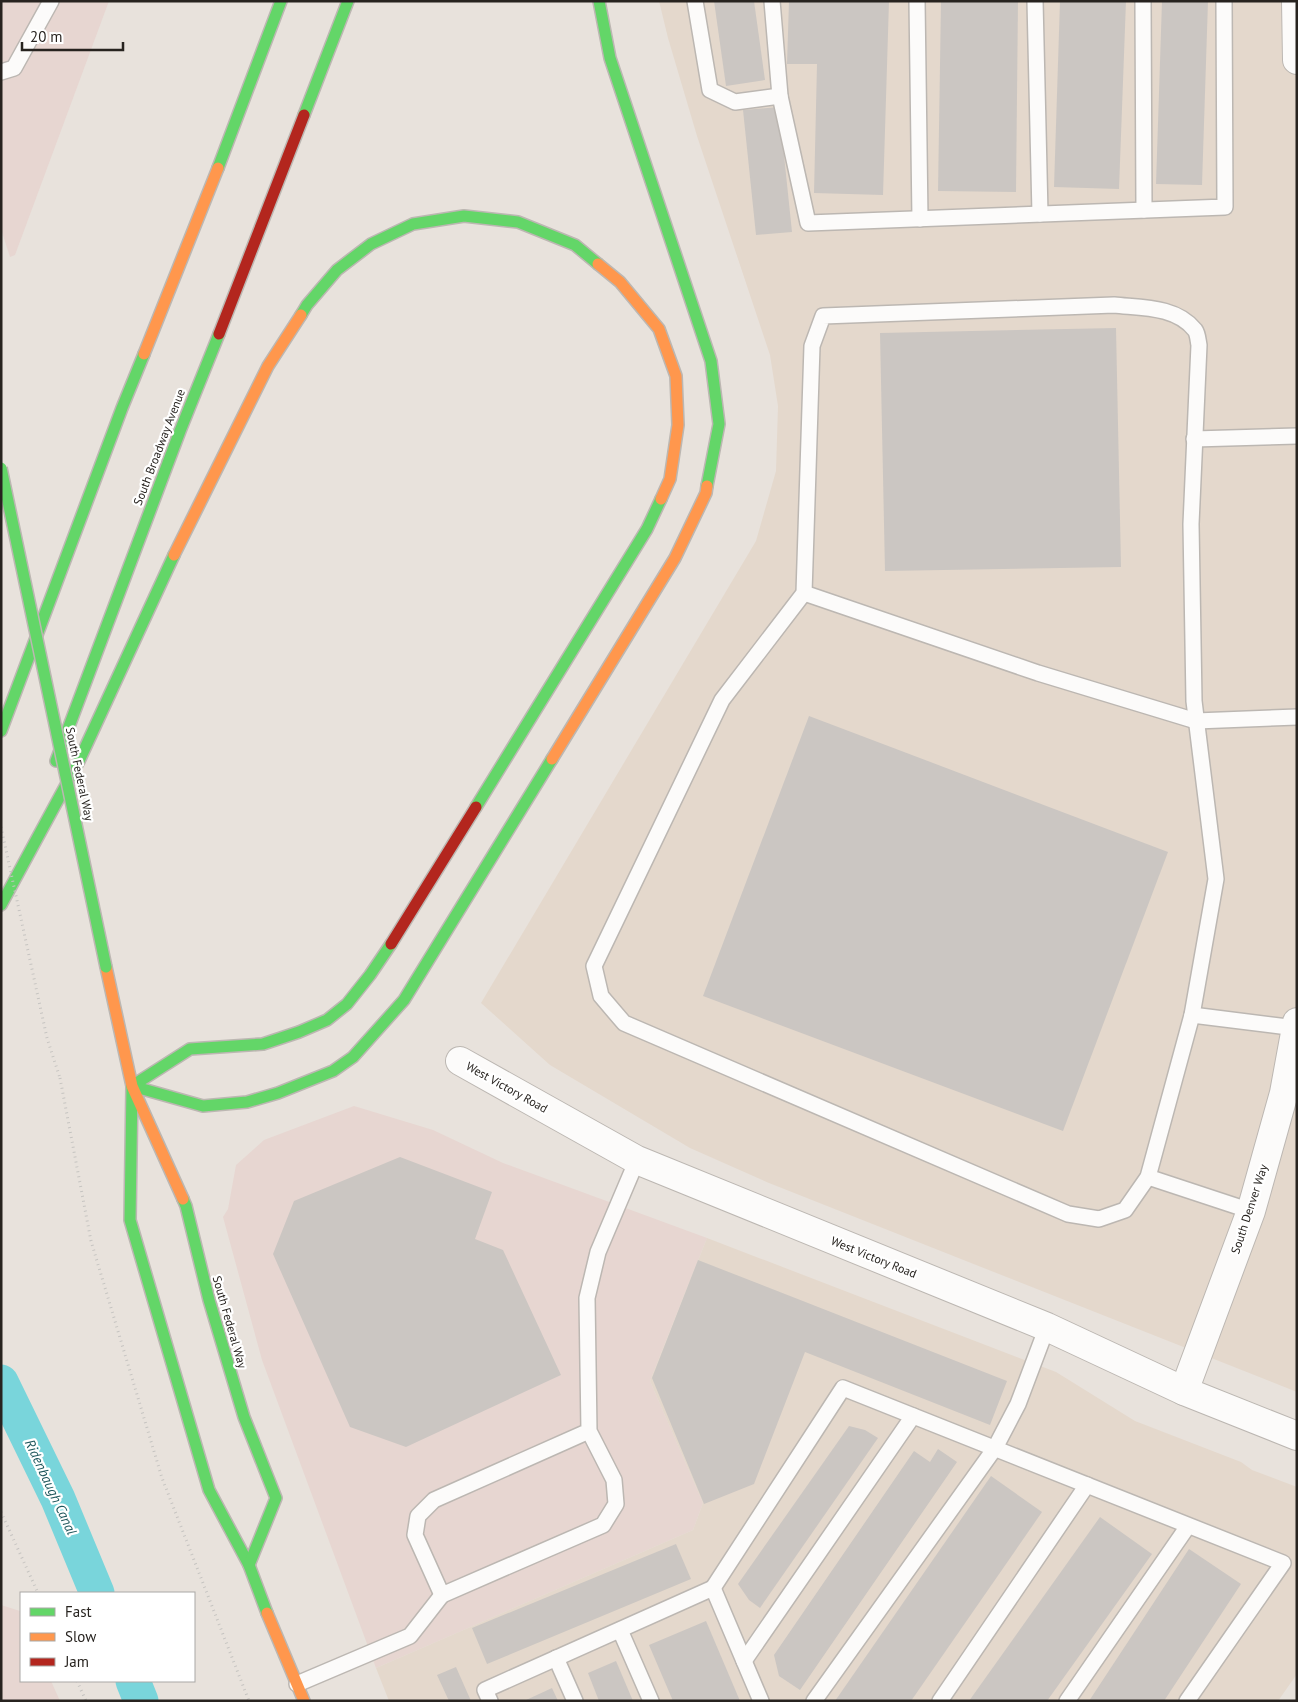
<svg xmlns="http://www.w3.org/2000/svg" width="1298" height="1702" viewBox="0 0 1298 1702" font-family="'PT Sans',sans-serif">
<rect width="100%" height="100%" fill="#e8e2dc"/>
<g fill="#e7d6d1">
<polygon points="1,1 109,1 15,255 10,257 1,229"/>
<polygon points="354,1106 433,1130 503,1163 707,1238 650,1381 703,1503 693,1530 376,1668 262,1360 223,1217 228,1209 236,1165 264,1140"/>
<polygon points="1,1605 20,1611 21,1613 21,1681 51,1681 60,1701 1,1701"/>
</g>
<g fill="#e4d8cc">
<polygon points="659,1 1297,1 1297,1392 769,1183 690,1148 550,1065 481,1003 756,541 776,471 778,406 770,355 697,136 668,38"/>
<polygon points="707,1238 1056,1372 1135,1421 1241,1462 1252,1470 1297,1487 1297,1674 1278,1701 389,1701 376,1668 693,1530 703,1503 650,1381"/>
</g>
<g fill="none" stroke-linecap="round" stroke-linejoin="round">
<g stroke="#79d5db" stroke-width="35">
<polyline points="1,1382 58,1499 97,1593"/>
<polyline points="133,1681 141,1701"/>
</g>
</g>
<g fill="#cbc6c2">
<polygon points="714,1 754,1 765,80 726,86"/>
<polygon points="789,1 889,1 883,195 814,193 817,64 787,64"/>
<polygon points="941,1 1018,1 1016,192 938,191"/>
<polygon points="1060,1 1126,1 1119,189 1054,187"/>
<polygon points="1162,1 1208,1 1202,185 1156,184"/>
<polygon points="779,107 792,232 756,235 743,110"/>
<polygon points="1116,328 1121,567 885,571 880,333"/>
<polygon points="809,716 1168,852 1063,1131 703,996"/>
<polygon points="400,1157 492,1192 475,1239 503,1250 561,1375 406,1447 350,1427 273,1254 294,1201"/>
<polygon points="698,1260 1007,1381 990,1425 805,1352 754,1484 704,1504 652,1378"/>
<polygon points="849,1426 865,1430 878,1438 760,1608 749,1600 738,1584"/>
<polygon points="938,1449 957,1462 800,1690 779,1676 774,1655 914,1451 930,1462"/>
<polygon points="991,1476 1042,1512 911,1701 835,1701"/>
<polygon points="1100,1517 1152,1554 1047,1701 969,1701"/>
<polygon points="676,1544 691,1579 487,1664 472,1628"/>
<polygon points="1189,1549 1241,1584 1164,1701 1089,1701"/>
<polygon points="706,1621 740,1701 673,1701 649,1645"/>
<polygon points="616,1661 633,1701 599,1701 588,1673"/>
<polygon points="456,1667 471,1701 449,1701 437,1675"/>
<polygon points="552,1688 558,1701 524,1701"/>
</g>
<g fill="none" stroke-linecap="round" stroke-linejoin="round">
<defs>
<g id="lane">
<polyline points="695,1 710,90 735,102 780,96"/>
<polyline points="772,1 780,96 808,223 1225,207 1224,1"/>
<polyline points="917,1 920,219"/>
<polyline points="1035,1 1040,214"/>
<polyline points="1143,1 1144,210"/>
<polyline points="1,72 14,68 51,1"/>
<path d="M1114,305C1141,308 1176,306 1195,330C1198,334 1198,341 1199,345L1191,524L1194,701L1216,879L1192,1015L1148,1177L1125,1210L1099,1219L1068,1214L624,1023L601,996L594,966L722,700L804,593L812,346L823,316Z"/>
<polyline points="1194,439 1297,436"/>
<polyline points="804,593 1038,673 1196,721 1297,717"/>
<polyline points="1192,1015 1296,1028"/>
<polyline points="1148,1177 1251,1211"/>
<polyline points="589,1431 434,1500 418,1516 415,1535 442,1595 603,1525 616,1504 614,1480 589,1431 587,1298 598,1252 637,1160"/>
<polyline points="713,1588 843,1388 1283,1563 1187,1701"/>
<polyline points="620,1630 651,1701"/>
<polyline points="556,1658 575,1701"/>
<polyline points="744,1661 913,1416"/>
<polyline points="297,1684 410,1636 442,1595"/>
<polyline points="490,1701 485,1690 713,1588 761,1701"/>
<polyline points="814,1701 995,1448 1018,1404 1047,1327"/>
<polyline points="940,1701 1087,1485"/>
<polyline points="1067,1701 1188,1526"/>
</g>
<g id="street">
<polyline points="1296,1 1297,60"/>
<polyline points="460,1061 637,1160 1047,1327 1184,1391 1297,1436"/>
<polyline points="1184,1391 1251,1211 1284,1093 1297,1022"/>
</g>
<g id="fast">
<polyline points="599,1 610,58 711,361 719,424 707,486"/>
<polyline points="304,115 348,1"/>
<polyline points="218,168 281,1"/>
<polyline points="301,315 307,305 337,270 371,244 413,224 464,216 518,222 575,245 598,264"/>
<polyline points="1,731 122,408 144,354"/>
<polyline points="56,761 180,431 219,334"/>
<polyline points="476,807 647,529 661,499"/>
<polyline points="1,905 79,761 174,555"/>
<polyline points="132,1086 130,1220 209,1490 249,1565 267,1613"/>
<polyline points="132,1086 190,1049 263,1044 299,1032 327,1020 347,1004 370,975 391,944"/>
<polyline points="132,1086 203,1106 247,1102 278,1093 333,1071 353,1057 404,1000 552,759"/>
<polyline points="183,1199 186,1206 209,1300 244,1417 276,1498 249,1565"/>
</g>
<g id="slow">
<polyline points="598,264 620,282 659,329 676,376 678,425 670,479 661,499"/>
<polyline points="144,354 218,168"/>
<polyline points="174,555 268,366 301,315"/>
<polyline points="552,759 675,558 706,493 707,486"/>
<polyline points="106,967 132,1086 183,1199"/>
<polyline points="267,1613 304,1701"/>
</g>
<g id="jam">
<polyline points="219,334 304,115"/>
<polyline points="391,944 476,807"/>
</g>
</defs>
<use href="#lane" stroke="#bcb7b2" stroke-width="18"/>
<use href="#street" stroke="#bcb7b2" stroke-width="30"/>
<use href="#fast" stroke="#bcb7b2" stroke-width="14"/>
<use href="#slow" stroke="#bcb7b2" stroke-width="14"/>
<use href="#jam" stroke="#bcb7b2" stroke-width="14"/>
<g stroke="#c6c4c1" stroke-width="3" stroke-dasharray="1 4" stroke-linecap="butt">
<polyline points="60,1078 91,1241 162,1478 249,1701"/>
<polyline points="1,1512 38,1593"/>
<polyline points="77,1681 86,1701"/>
</g>
<use href="#lane" stroke="#fcfbfa" stroke-width="15"/>
<use href="#street" stroke="#fcfbfa" stroke-width="28"/>
<use href="#fast" stroke="#63d668" stroke-width="11"/>
<use href="#slow" stroke="#ff974d" stroke-width="11"/>
<use href="#jam" stroke="#b3261e" stroke-width="11"/>
<defs>
<polyline id="fast-bridge" points="1,468 106,967"/>
</defs>
<use href="#fast-bridge" stroke="#bcb7b2" stroke-width="14" stroke-linecap="butt"/>
<polyline stroke="#c6c4c1" stroke-width="3" stroke-dasharray="1 4" stroke-linecap="butt" points="1,827 47,1038 60,1078"/>
<use href="#fast-bridge" stroke="#63d668" stroke-width="11"/>
</g>
<g text-anchor="middle" dominant-baseline="central" stroke-width="4.5" stroke-linejoin="round" paint-order="stroke">
<g font-size="12" fill="#27231f" stroke="#fff">
<text transform="translate(159 447) rotate(-69)">South Broadway Avenue</text>
<text transform="translate(80 774) rotate(78)">South Federal Way</text>
<text transform="translate(507 1087) rotate(29)">West Victory Road</text>
<text transform="translate(1249 1209) rotate(-72)">South Denver Way</text>
<text transform="translate(874 1257) rotate(22)">West Victory Road</text>
<text transform="translate(230 1322) rotate(74)">South Federal Way</text>
</g>
<g font-size="14" font-style="italic" fill="#1f575c" stroke="#fff">
<text transform="translate(51 1487) rotate(65)">Ridenbaugh Canal</text>
</g>
</g>
<rect width="1298" height="1702" fill="none" stroke="#27231f" stroke-width="5"/>
<rect x="20" y="1592" width="175" height="90" fill="#ffffff" stroke="#a9a7a5"/>
<rect x="30" y="1608" width="25" height="8" fill="#63d668" stroke="#a9a7a5"/>
<text x="65" y="1617" font-size="15" fill="#27231f">Fast</text>
<rect x="30" y="1633" width="25" height="8" fill="#ff974d" stroke="#a9a7a5"/>
<text x="65" y="1642" font-size="15" fill="#27231f">Slow</text>
<rect x="30" y="1658" width="25" height="8" fill="#b3261e" stroke="#a9a7a5"/>
<text x="65" y="1667" font-size="15" fill="#27231f">Jam</text>
<path d="M22 42v8h101v-8" fill="none" stroke="#27231f" stroke-width="2.5"/>
<text x="30" y="42" font-size="15" fill="#27231f" stroke="#ffffff" stroke-width="4" paint-order="stroke">20 m</text>
</svg>
